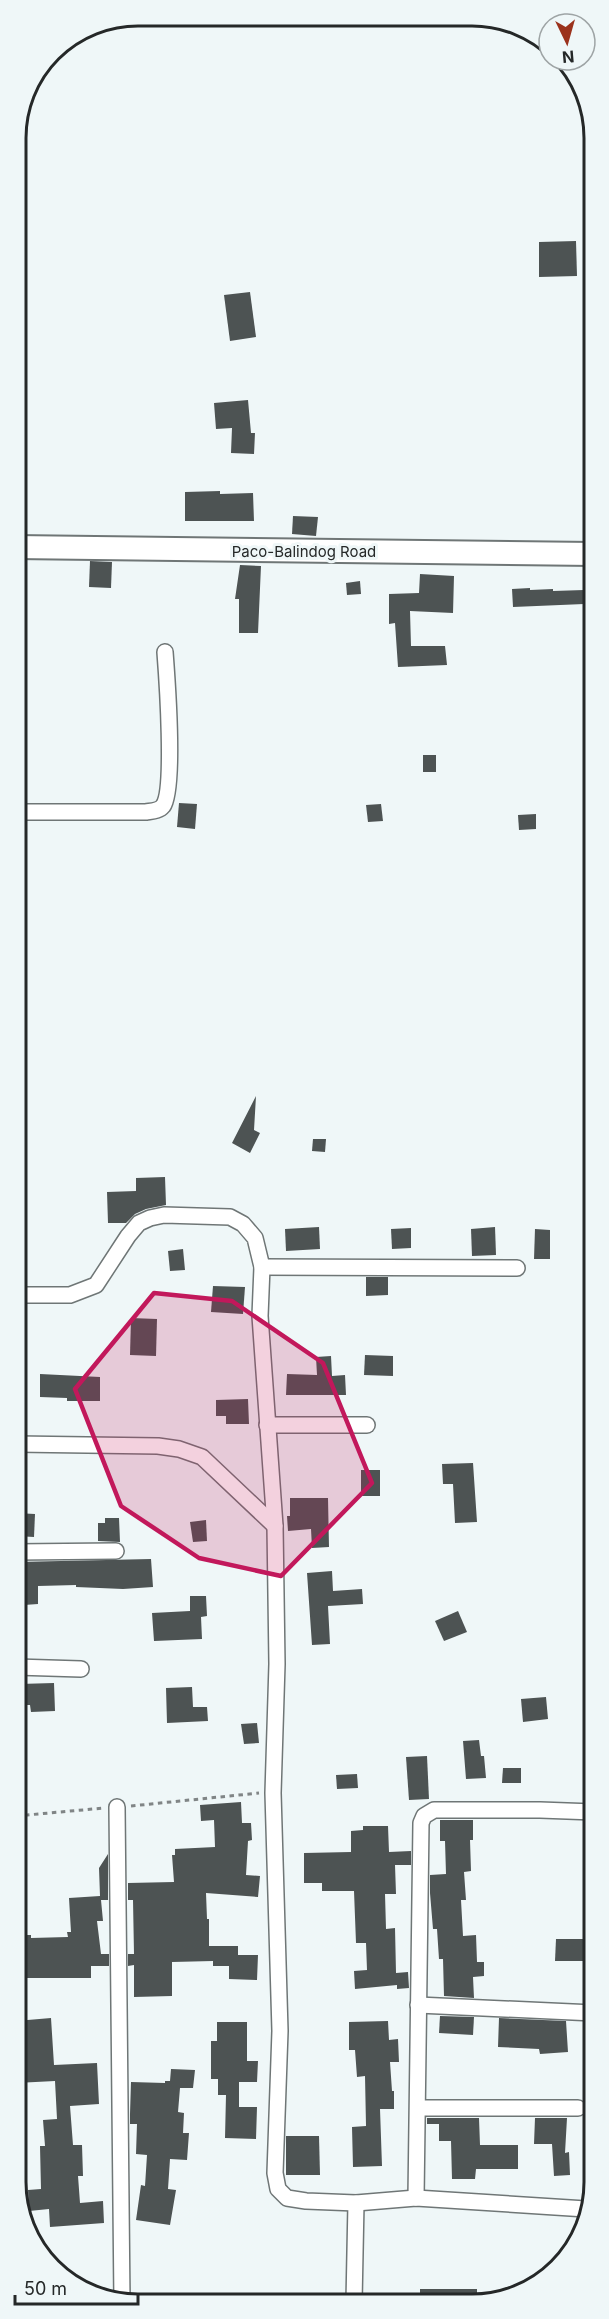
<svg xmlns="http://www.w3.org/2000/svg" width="609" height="2319" viewBox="0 0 609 2319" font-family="Inter,sans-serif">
<rect width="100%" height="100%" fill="#eff7f8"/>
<g fill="#4d5353">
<polygon points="576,241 577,276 539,277 539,242"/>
<polygon points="250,292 256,337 230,341 224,295"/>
<polygon points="248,400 251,433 255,433 254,454 231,453 232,428 216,429 214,403"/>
<polygon points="220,491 220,494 253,493 254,521 185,521 185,492"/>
<polygon points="293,516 318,517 316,536 292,534"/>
<polygon points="90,561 112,562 111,588 89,587"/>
<polygon points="240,565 261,566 258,633 239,633 239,599 235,599"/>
<polygon points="420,574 454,576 453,613 410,611 411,646 445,646 447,665 398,667 395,623 389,624 389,594 419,593"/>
<polygon points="360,581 361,594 347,595 346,583"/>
<polygon points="530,588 530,590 553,589 553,591 584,590 584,604 513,607 512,589"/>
<rect x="423" y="755" width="13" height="17"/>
<polygon points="179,803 197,804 195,829 177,827"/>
<polygon points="381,804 383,821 368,822 366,805"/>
<polygon points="536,814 536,829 519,830 518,815"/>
<polygon points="256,1096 254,1130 260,1133 250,1153 232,1143"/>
<polygon points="313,1139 326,1139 325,1152 312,1151"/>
<polygon points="165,1177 166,1205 146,1209 135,1214 126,1223 108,1223 107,1192 136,1191 136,1178"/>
<polygon points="319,1227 320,1249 286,1251 285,1229"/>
<polygon points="495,1227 496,1255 472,1256 471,1229"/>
<polygon points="411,1228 411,1248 392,1249 391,1229"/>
<polygon points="535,1229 550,1230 550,1259 534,1259"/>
<polygon points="183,1249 185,1270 170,1271 168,1251"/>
<polygon points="366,1277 388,1277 388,1295 366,1296"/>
<polygon points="213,1286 245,1287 243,1314 211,1312"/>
<polygon points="131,1318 157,1319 156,1356 130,1355"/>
<polygon points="365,1355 393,1356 393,1376 364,1375"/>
<polygon points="331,1356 332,1376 345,1375 346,1395 286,1395 287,1374 317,1375 316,1357"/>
<polygon points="40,1374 100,1377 100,1401 67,1401 67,1398 40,1397"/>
<polygon points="248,1399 249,1424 226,1424 226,1416 216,1416 216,1400"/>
<polygon points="473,1463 477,1522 455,1523 453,1484 443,1484 442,1464"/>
<rect x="361" y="1470" width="19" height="26"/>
<polygon points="290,1498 328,1498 329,1547 312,1548 311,1529 288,1531 287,1516 290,1516"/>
<polygon points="16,1513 35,1514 34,1537 16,1536"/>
<polygon points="105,1518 119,1518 120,1542 98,1541 98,1523 105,1523"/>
<polygon points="206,1520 207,1541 193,1542 190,1522"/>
<polygon points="151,1559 153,1587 123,1589 76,1587 76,1585 38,1586 38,1604 24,1605 25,1585 16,1585 16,1562"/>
<polygon points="332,1571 333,1591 362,1589 363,1604 328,1606 330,1644 312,1645 307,1573"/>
<polygon points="190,1596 206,1596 207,1616 201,1617 202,1639 154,1641 152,1613 190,1611"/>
<polygon points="458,1611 467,1632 444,1641 435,1621"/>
<polygon points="54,1683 55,1711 31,1712 30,1705 25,1705 25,1701 20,1701 19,1684"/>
<polygon points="192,1687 193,1707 207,1707 208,1721 167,1723 166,1688"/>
<polygon points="546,1697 548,1719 523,1722 521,1699"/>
<polygon points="257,1723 259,1743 244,1744 241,1724"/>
<polygon points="479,1740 481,1756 484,1756 486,1778 466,1779 463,1741"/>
<polygon points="427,1756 429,1799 409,1800 406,1757"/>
<polygon points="503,1768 521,1768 521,1783 502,1783"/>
<polygon points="357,1774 358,1788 337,1789 336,1775"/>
<polygon points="241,1802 242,1823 251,1823 252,1840 248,1841 246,1875 260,1876 258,1897 206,1893 207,1919 209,1919 209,1946 238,1946 238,1955 258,1955 257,1980 229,1979 229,1966 213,1966 213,1961 172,1962 172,1996 134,1997 134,1965 128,1966 128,1954 134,1954 133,1900 128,1900 128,1883 174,1882 172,1855 175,1855 175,1849 215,1847 214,1820 201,1821 200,1805"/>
<polygon points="440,1820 473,1820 473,1840 470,1840 471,1871 464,1872 466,1900 461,1900 463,1936 476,1935 477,1962 484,1962 484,1976 473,1977 474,1998 444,1996 443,1959 439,1959 437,1929 433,1929 430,1893 430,1875 446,1874 445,1841 440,1841"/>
<polygon points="363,1826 388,1826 389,1852 411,1851 411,1865 395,1865 396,1894 385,1894 386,1929 395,1928 396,1973 408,1972 409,1988 397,1989 397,1985 355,1989 354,1971 367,1970 366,1943 356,1943 354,1891 322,1891 322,1883 304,1883 304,1853 351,1852 351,1831 363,1830"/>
<polygon points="108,1854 108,1900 101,1900 103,1921 97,1921 101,1954 109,1954 109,1966 91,1966 91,1978 16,1978 16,1935 31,1935 31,1938 68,1937 67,1932 71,1932 69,1898 100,1896 99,1868"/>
<polygon points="556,1939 592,1939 592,1961 555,1961"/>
<polygon points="440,2016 474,2017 473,2035 439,2033"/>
<polygon points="51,2018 54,2065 97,2063 99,2104 70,2106 73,2145 82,2145 83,2176 78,2176 80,2203 103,2201 104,2223 50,2227 49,2209 29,2211 28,2190 41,2189 40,2146 45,2146 43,2120 57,2119 55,2081 16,2083 16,2021"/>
<polygon points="499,2018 566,2021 568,2052 540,2054 539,2049 498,2047"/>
<polygon points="388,2021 389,2040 398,2039 399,2062 390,2062 392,2091 394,2091 394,2109 380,2109 382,2166 353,2167 352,2127 366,2126 365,2076 357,2077 355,2050 349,2050 349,2022"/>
<polygon points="217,2022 247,2022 247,2061 258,2061 257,2082 239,2082 239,2107 257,2107 256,2139 225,2138 226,2095 218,2095 218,2079 211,2079 211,2041 217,2041"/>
<polygon points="171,2069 195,2070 193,2088 180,2088 178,2112 184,2113 183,2133 189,2133 187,2160 170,2159 168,2189 176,2190 170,2225 136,2220 141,2185 145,2186 147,2155 136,2154 137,2124 130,2124 130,2114 131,2082 165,2083 165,2081 170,2081"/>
<polygon points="427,2118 479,2118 480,2145 518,2145 518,2169 476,2169 475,2179 452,2179 451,2141 439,2141 439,2124 427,2124"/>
<polygon points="535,2118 567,2118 565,2153 569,2152 570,2175 554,2176 552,2144 534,2144"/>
<polygon points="286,2136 319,2136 320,2175 286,2175"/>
<rect x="420" y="2289" width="57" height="14"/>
</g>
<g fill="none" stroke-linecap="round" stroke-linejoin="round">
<defs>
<g id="street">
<path d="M16,812H146C152,811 159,811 163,806C175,790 167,678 165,652"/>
<polyline points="262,1267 517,1268"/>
<polyline points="16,1295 70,1295 96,1285 128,1236 139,1223 150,1218 164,1215 230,1217 243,1224 255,1238 262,1267 260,1316 275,1526 277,1664 273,1793 280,2031 275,2173 278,2189 287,2198 306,2201 356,2203 416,2198 586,2209"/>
<polyline points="267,1425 367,1425"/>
<polyline points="16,1444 158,1446 179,1449 202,1457 275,1526"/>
<polyline points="16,1552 116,1551"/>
<polyline points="16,1667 81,1669"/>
<polyline points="117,1807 122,2302"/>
<polyline points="418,2005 594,2013"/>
<polyline points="418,2108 578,2108"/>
<polyline points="416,2198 421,1823 424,1816 434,1810 540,1810 594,1812"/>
<polyline points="354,2302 356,2203"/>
</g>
<polyline id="secondary" points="15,547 593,554"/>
</defs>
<use href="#street" stroke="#6f7676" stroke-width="18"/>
<use href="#secondary" stroke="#6f7676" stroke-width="26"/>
<g stroke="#808586" stroke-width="3" stroke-dasharray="4.5 4.5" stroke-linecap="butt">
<polyline points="131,1806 259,1793"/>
<polyline points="16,1816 104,1808"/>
</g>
<use href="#street" stroke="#fff" stroke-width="15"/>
<use href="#secondary" stroke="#fff" stroke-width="22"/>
</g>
<path fill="#c2185b" fill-opacity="0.2" stroke="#c2185b" stroke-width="4.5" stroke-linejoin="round" d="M154,1293L232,1301L323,1363L372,1483L281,1576L199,1558L121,1506L75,1389Z"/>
<g text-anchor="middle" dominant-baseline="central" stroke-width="6" stroke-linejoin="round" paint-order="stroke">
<g font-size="15" fill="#252828" stroke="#eff7f8">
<text x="304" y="551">Paco-Balindog Road</text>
</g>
</g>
<path d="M0 0H609V2319H0ZM138 26H472A112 112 0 0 1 584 138V2182A112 112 0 0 1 472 2294H138A112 112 0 0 1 26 2182V138A112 112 0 0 1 138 26Z" fill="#eff7f8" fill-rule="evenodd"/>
<path fill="none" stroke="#252828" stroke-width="3" d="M138 26H472A112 112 0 0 1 584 138V2182A112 112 0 0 1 472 2294H138A112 112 0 0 1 26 2182V138A112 112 0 0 1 138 26Z"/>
<g transform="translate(567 42) rotate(175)"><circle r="28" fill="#eff7f8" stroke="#9ea4a5" stroke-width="1.5"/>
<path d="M0-4.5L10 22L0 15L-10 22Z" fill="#9b321c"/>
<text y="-9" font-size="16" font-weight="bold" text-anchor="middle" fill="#252828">N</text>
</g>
<path d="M15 2295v9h123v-9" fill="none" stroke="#252828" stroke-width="3"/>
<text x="24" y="2295" font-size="18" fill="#252828" stroke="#eff7f8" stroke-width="4.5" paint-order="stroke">50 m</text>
</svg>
